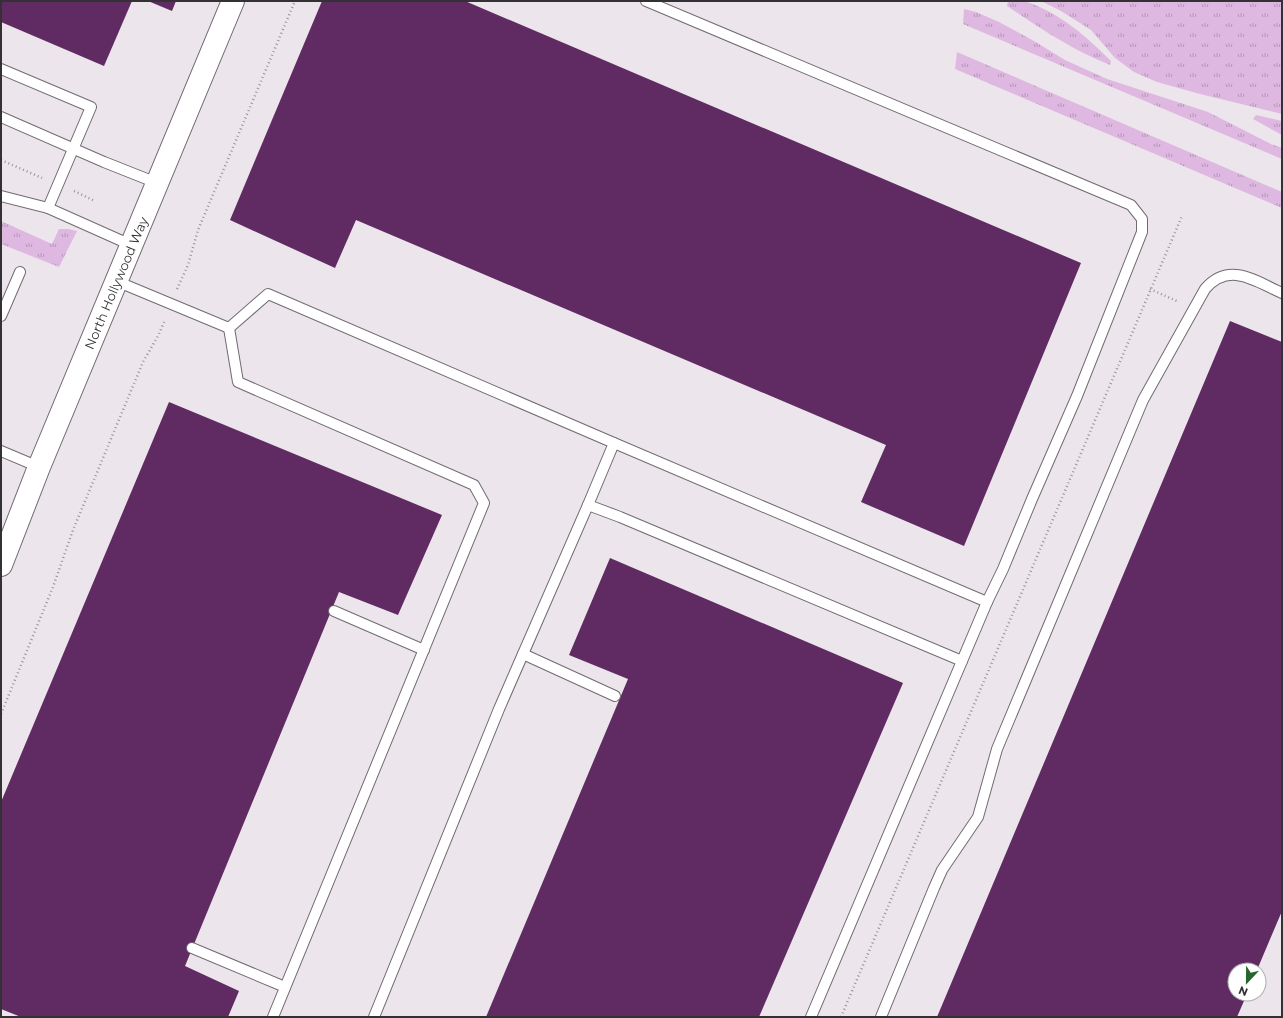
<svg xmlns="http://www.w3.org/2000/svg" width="1283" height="1018" viewBox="0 0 1283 1018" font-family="Montserrat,sans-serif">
<defs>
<pattern id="grass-tufts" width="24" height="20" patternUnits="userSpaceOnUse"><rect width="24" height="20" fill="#dfb8e1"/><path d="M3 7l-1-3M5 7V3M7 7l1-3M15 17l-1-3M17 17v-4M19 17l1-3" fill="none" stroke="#b596b7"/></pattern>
</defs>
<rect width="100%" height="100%" fill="#ece5ec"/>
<g fill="url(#grass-tufts)">
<path d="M1008,1C1014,1 1022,0 1027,2C1060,13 1087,37 1111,61L1110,65C1072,50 1040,28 1007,6Z"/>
<polygon points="1041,1 1282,1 1282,114 1200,94 1157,82 1134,72 1115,58 1091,30 1061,11"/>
<polygon points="964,9 976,12 999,22 1034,41 1065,60 1107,79 1208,112 1271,144 1282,148 1282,159 963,24"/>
<polygon points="957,52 1282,192 1282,208 955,69"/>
<polygon points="1256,115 1282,121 1282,135 1253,119"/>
<polygon points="1,221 52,244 59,229 68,229 77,231 59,267 1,244"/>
</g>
<g fill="#602b63">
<polygon points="1,1 132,1 104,66 1,22"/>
<polygon points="148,1 176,1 172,11"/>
<polygon points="322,1 465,1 1081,263 964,546 861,502 886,445 356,220 335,268 230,220"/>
<polygon points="1230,321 1282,342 1282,911 1257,970 1235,970 1235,994 1247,994 1237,1017 937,1017"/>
<polygon points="169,402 442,515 398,615 339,592 185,966 239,991 228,1017 21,1017 1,1009 1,802"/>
<polygon points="610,558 903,683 759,1017 486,1017 628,679 569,655"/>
</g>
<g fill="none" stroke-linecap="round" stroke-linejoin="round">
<defs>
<g id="lane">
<polyline points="646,1 1131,205 1142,219 1142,232 1077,396 1032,499 1003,569 987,602"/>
<polyline points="1,69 91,107 48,208"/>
<polyline points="1,117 104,162 157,183"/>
<polyline points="1,196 48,208 131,245"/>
<polyline points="116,281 229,328 268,294 614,443 588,505"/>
<polyline points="1,316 20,272"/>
<polyline points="229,328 238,382 474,485 484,503 273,1017"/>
<polyline points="614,443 987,602 962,661"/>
<polyline points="1,451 39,467"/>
<polyline points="334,611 424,650"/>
<polyline points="523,654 615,696"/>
<polyline points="192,948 285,987"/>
<polyline points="374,1017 499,709 588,505 620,517 962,661 811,1017"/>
<path d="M881,1017L934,888L942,870L978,817L997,749L1143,400L1205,289C1229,261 1255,281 1282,293"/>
</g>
<polyline id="secondary" points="1,565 39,467 233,1"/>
</defs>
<use href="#lane" stroke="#716b71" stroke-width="12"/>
<use href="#secondary" stroke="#716b71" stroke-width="24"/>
<g stroke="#99949a" stroke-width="2.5" stroke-dasharray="1 3" stroke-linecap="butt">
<polyline points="1,160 42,178"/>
<polyline points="74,191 95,201"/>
<polyline points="177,289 188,265 198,230 295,1"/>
<polyline points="1150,289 1179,302"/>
<polyline points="1,714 53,587 73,530 143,362 158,336 165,320"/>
<polyline points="841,1017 1182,216"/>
</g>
<use href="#lane" stroke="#fff" stroke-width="10"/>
<use href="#secondary" stroke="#fff" stroke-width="22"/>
</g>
<g text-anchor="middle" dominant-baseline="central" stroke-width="4" stroke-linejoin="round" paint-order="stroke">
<g font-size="13" fill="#333134" stroke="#fff">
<text transform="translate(116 283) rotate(-67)">North Hollywood Way</text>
</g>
</g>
<rect width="1283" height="1018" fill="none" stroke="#333134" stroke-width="4"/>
<g transform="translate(1247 982) rotate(202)"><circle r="19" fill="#ffffff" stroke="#adadae"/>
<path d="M0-3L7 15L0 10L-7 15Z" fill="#27652d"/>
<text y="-6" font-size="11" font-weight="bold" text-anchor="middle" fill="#333134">N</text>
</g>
</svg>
